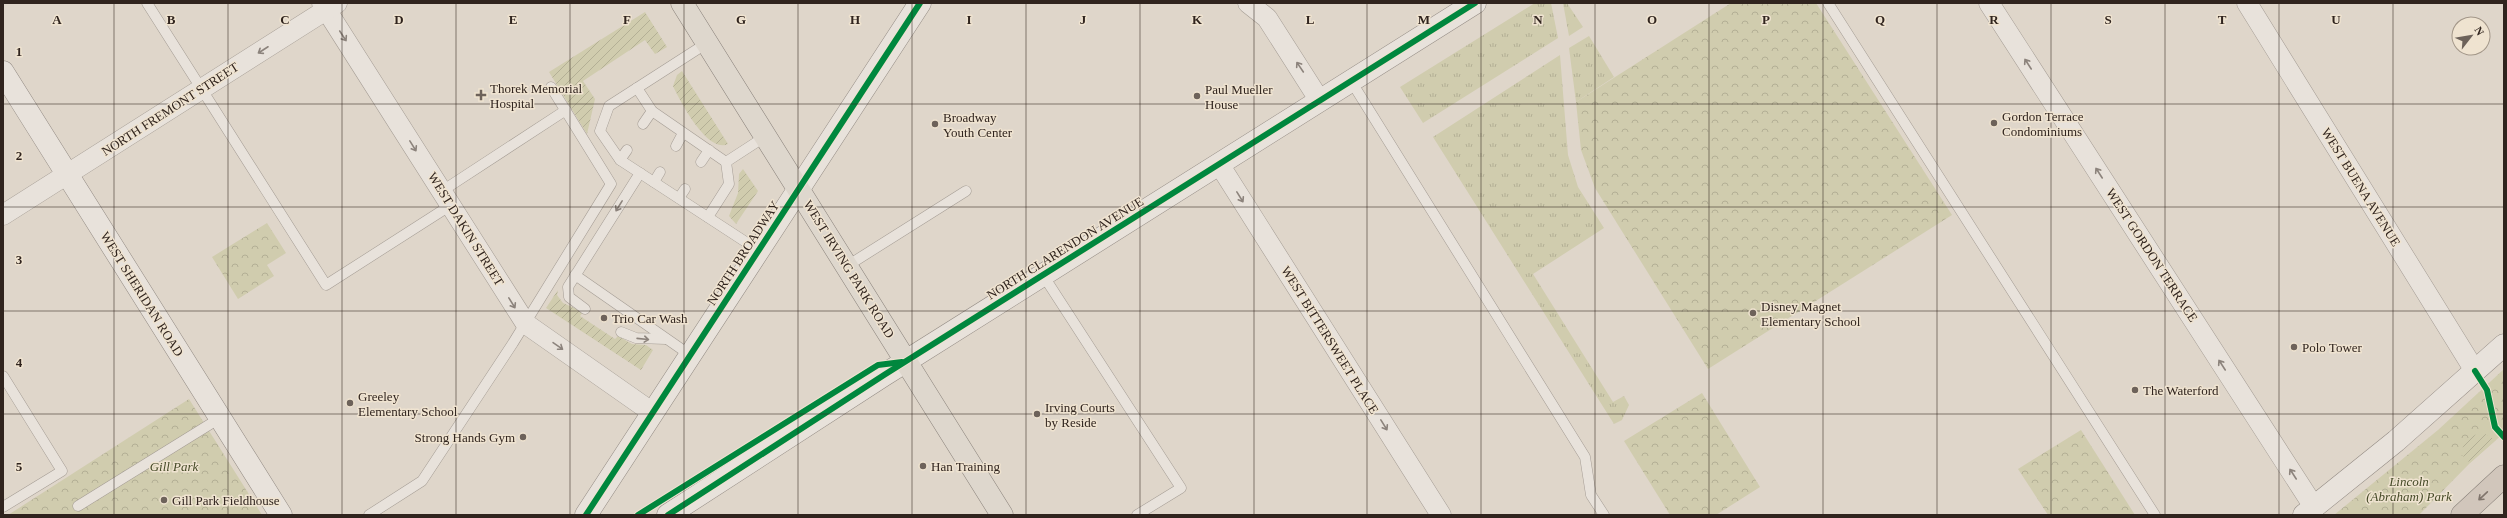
<svg xmlns="http://www.w3.org/2000/svg" width="2507" height="518" viewBox="0 0 2507 518" font-family="'Times New Roman',serif">
<defs>
<pattern id="grass-tufts" width="24" height="20" patternUnits="userSpaceOnUse"><rect width="24" height="20" fill="#d0ccae"/><path d="M3 7l-1-3M5 7V3M7 7l1-3M15 17l-1-3M17 17v-4M19 17l1-3" fill="none" stroke="#b3af95"/></pattern>
<pattern id="forest-crowns" width="20" height="18" patternUnits="userSpaceOnUse"><rect width="20" height="18" fill="#d0ccae"/><path d="M2 6a3 3 0 1 1 6 0M12 15a3 3 0 1 1 6 0" fill="none" stroke="#b3af95"/></pattern>
<pattern id="garden-furrows" width="10" height="10" patternUnits="userSpaceOnUse"><rect width="10" height="10" fill="#d0ccae"/><path d="M-1 1l2-2M0 10L10 0M9 11l2-2" fill="none" stroke="#b3af95"/></pattern>
</defs>
<rect width="100%" height="100%" fill="#dfd6ca"/>
<g fill="url(#grass-tufts)">
<polygon points="1535,3 1551,3 1558,38 1423,123 1400,87"/>
<polygon points="1563,3 1567,3 1583,27 1569,36"/>
<polygon points="1589,36 1614,77 1576,102 1569,48"/>
<polygon points="1560,55 1568,155 1578,187 1604,228 1533,274 1613,402 1624,396 1629,405 1622,420 1614,424 1433,137"/>
</g>
<g fill="url(#forest-crowns)">
<polygon points="1731,3 1816,3 1952,215 1708,369 1595,188 1581,150 1576,102"/>
<polygon points="267,223 286,253 267,265 274,276 238,299 212,257"/>
<polygon points="2504,369 2504,433 2470,463 2419,515 2334,515 2438,430"/>
<polygon points="1702,393 1760,487 1716,515 1670,515 1624,441"/>
<polygon points="189,399 262,515 8,515"/>
<polygon points="2081,430 2135,515 2048,515 2018,469"/>
</g>
<g fill="url(#garden-furrows)">
<polygon points="645,12 667,47 655,54 645,40 583,81 595,99 587,134 549,72"/>
<path d="M682,71L728,144C707,154 680,101 673,86L677,75Z"/>
<polygon points="743,169 758,191 736,224 729,216 738,193 739,174"/>
<polygon points="558,290 557,295 563,303 583,312 580,316 615,339 618,336 632,344 646,345 653,350 641,370 546,308"/>
<polygon points="2485,434 2496,440 2470,463 2461,454 2465,440 2477,434"/>
</g>
<g fill="none" stroke-linecap="round" stroke-linejoin="round">
<defs>
<g id="lane">
<polyline points="147,3 326,285 451,205"/>
<polyline points="1828,3 2155,515"/>
<polyline points="707,43 609,106 600,131 620,160 758,250"/>
<polyline points="1351,81 1585,457 1591,495 1604,515"/>
<polyline points="637,88 652,111 726,162 766,136"/>
<polyline points="643,124 652,111"/>
<polyline points="676,146 683,133"/>
<polyline points="620,160 627,150"/>
<polyline points="701,162 709,150"/>
<polyline points="654,182 660,172"/>
<polyline points="442,191 566,110"/>
<polyline points="679,198 685,189"/>
<polyline points="708,217 729,184 726,162"/>
<polyline points="847,266 966,191"/>
<polyline points="575,275 690,355"/>
<polyline points="1043,275 1181,488 1137,515"/>
<polyline points="585,309 569,297 568,287 640,173"/>
<polyline points="621,332 636,338 666,339"/>
<polyline points="3,376 62,471 3,507"/>
<polyline points="78,506 220,418"/>
<polyline points="369,515 422,481 513,343 611,184 551,87"/>
</g>
<g id="street">
<polyline points="322,3 526,324 653,413"/>
<polyline points="1248,3 1267,18 1320,101"/>
<polyline points="1989,3 2314,507"/>
<polyline points="2247,3 2475,371"/>
<polyline points="1219,164 1441,515"/>
<polyline points="3,215 337,3"/>
</g>
<g id="secondary">
<polyline points="3,72 281,515"/>
<polyline points="586,515 920,3"/>
<polyline points="668,515 884,375 1475,3"/>
<polyline points="2304,515 2396,441 2504,345"/>
</g>
<polyline id="primary" points="682,3 1002,515"/>
<polyline id="highway" points="2462,515 2504,476"/>
</defs>
<use href="#lane" stroke="#a49c94" stroke-width="11"/>
<use href="#street" stroke="#a49c94" stroke-width="21"/>
<use href="#secondary" stroke="#938b84" stroke-width="23"/>
<use href="#primary" stroke="#89817a" stroke-width="23"/>
<use href="#highway" stroke="#89817a" stroke-width="23"/>
<use href="#lane" stroke="#e8e2db" stroke-width="10"/>
<use href="#street" stroke="#e8e2db" stroke-width="20"/>
<use href="#secondary" stroke="#e8e2db" stroke-width="22"/>
<use href="#primary" stroke="#ded7cd" stroke-width="22"/>
<use href="#highway" stroke="#d1c6bb" stroke-width="22"/>
<defs>
<g id="cycleway">
<polyline points="2475,371 2487,390 2495,427 2504,437"/>
<polyline points="586,515 920,3"/>
<polyline points="638,515 878,365 902,362"/>
<polyline points="668,515 884,375 1475,3"/>
</g>
</defs>
<use href="#cycleway" stroke="#efe3d0" stroke-width="8"/>
<use href="#cycleway" stroke="#00873e" stroke-width="6"/>
</g>
<defs><path id="oneway-shaft" d="M-6 0H5M1.5-3L5.5 0L1.5 3" fill="none" stroke-width="1.6" stroke-linecap="round" stroke-linejoin="round"/></defs>
<g stroke="#8c837c">
<use href="#oneway-shaft" transform="translate(343 36) rotate(57)"/>
<use href="#oneway-shaft" transform="translate(263 50) rotate(147)"/>
<use href="#oneway-shaft" transform="translate(2028 64) rotate(-123)"/>
<use href="#oneway-shaft" transform="translate(1300 67) rotate(-124)"/>
<use href="#oneway-shaft" transform="translate(413 146) rotate(58)"/>
<use href="#oneway-shaft" transform="translate(2099 173) rotate(-123)"/>
<use href="#oneway-shaft" transform="translate(1240 197) rotate(58)"/>
<use href="#oneway-shaft" transform="translate(619 206) rotate(122)"/>
<use href="#oneway-shaft" transform="translate(512 303) rotate(58)"/>
<use href="#oneway-shaft" transform="translate(643 339) rotate(6)"/>
<use href="#oneway-shaft" transform="translate(558 346) rotate(35)"/>
<use href="#oneway-shaft" transform="translate(2222 365) rotate(-123)"/>
<use href="#oneway-shaft" transform="translate(1384 425) rotate(58)"/>
<use href="#oneway-shaft" transform="translate(2293 474) rotate(-123)"/>
</g>
<use stroke="#80756c" href="#oneway-shaft" transform="translate(2483 496) rotate(137)"/>
<path fill="none" stroke="#30241e" stroke-width="1" stroke-opacity="0.55" d="M114,3V515M228,3V515M342,3V515M456,3V515M570,3V515M684,3V515M798,3V515M912,3V515M1026,3V515M1140,3V515M1254,3V515M1367,3V515M1481,3V515M1595,3V515M1709,3V515M1823,3V515M1937,3V515M2051,3V515M2165,3V515M2279,3V515M2393,3V515M3,104H2504M3,207H2504M3,311H2504M3,414H2504"/>
<g fill="#6d625a" stroke="#efe3d0" stroke-width="1.5">
<path d="M479 89h4v4h4v4h-4v4h-4v-4h-4v-4h4z"/>
<circle cx="1197" cy="96" r="4"/>
<circle cx="1994" cy="123" r="4"/>
<circle cx="935" cy="124" r="4"/>
<circle cx="1753" cy="313" r="4"/>
<circle cx="604" cy="318" r="4"/>
<circle cx="2294" cy="347" r="4"/>
<circle cx="2135" cy="390" r="4"/>
<circle cx="350" cy="403" r="4"/>
<circle cx="1037" cy="414" r="4"/>
<circle cx="523" cy="437" r="4"/>
<circle cx="923" cy="466" r="4"/>
<circle cx="164" cy="500" r="4"/>
</g>
<g text-anchor="middle" dominant-baseline="central" stroke-width="3" stroke-linejoin="round" paint-order="stroke">
<g font-size="13" fill="#30241e" stroke="#efe3d0" text-anchor="start">
<text x="490" y="88">Thorek Memorial<tspan x="490" dy="15">Hospital</tspan></text>
<text x="1205" y="89">Paul Mueller<tspan x="1205" dy="15">House</tspan></text>
<text x="2002" y="116">Gordon Terrace<tspan x="2002" dy="15">Condominiums</tspan></text>
<text x="943" y="117">Broadway<tspan x="943" dy="15">Youth Center</tspan></text>
<text x="1761" y="306">Disney Magnet<tspan x="1761" dy="15">Elementary School</tspan></text>
<text x="612" y="318">Trio Car Wash</text>
<text x="2302" y="347">Polo Tower</text>
<text x="2143" y="390">The Waterford</text>
<text x="358" y="396">Greeley<tspan x="358" dy="15">Elementary School</tspan></text>
<text x="1045" y="407">Irving Courts<tspan x="1045" dy="15">by Reside</tspan></text>
<text x="515" y="437" text-anchor="end">Strong Hands Gym</text>
<text x="931" y="466">Han Training</text>
<text x="172" y="500">Gill Park Fieldhouse</text>
</g>
<g font-size="13" fill="#30241e" stroke="#efe3d0">
<text transform="translate(170 109) rotate(-33)">NORTH FREMONT STREET</text>
<text transform="translate(2361 187) rotate(58)">WEST BUENA AVENUE</text>
<text transform="translate(466 229) rotate(58)">WEST DAKIN STREET</text>
<text transform="translate(1065 248) rotate(-32)">NORTH CLARENDON AVENUE</text>
<text transform="translate(743 253) rotate(-57)">NORTH BROADWAY</text>
<text transform="translate(2152 255) rotate(57)">WEST GORDON TERRACE</text>
<text transform="translate(849 269) rotate(58)">WEST IRVING PARK ROAD</text>
<text transform="translate(142 294) rotate(58)">WEST SHERIDAN ROAD</text>
<text transform="translate(1330 340) rotate(58)">WEST BITTERSWEET PLACE</text>
</g>
<g font-size="13" font-style="italic" fill="#454a27" stroke="#efe3d0">
<text x="174" y="466">Gill Park</text>
<text x="2409" y="481">Lincoln<tspan x="2409" dy="15">(Abraham) Park</tspan></text>
</g>
</g>
<g font-size="13" text-anchor="middle" font-weight="bold" fill="#30241e" stroke="#efe3d0" stroke-width="3" stroke-linejoin="round" paint-order="stroke">
<text x="57" y="24">A</text>
<text x="171" y="24">B</text>
<text x="285" y="24">C</text>
<text x="399" y="24">D</text>
<text x="513" y="24">E</text>
<text x="627" y="24">F</text>
<text x="741" y="24">G</text>
<text x="855" y="24">H</text>
<text x="969" y="24">I</text>
<text x="1083" y="24">J</text>
<text x="1197" y="24">K</text>
<text x="1310" y="24">L</text>
<text x="1424" y="24">M</text>
<text x="1538" y="24">N</text>
<text x="1652" y="24">O</text>
<text x="1766" y="24">P</text>
<text x="1880" y="24">Q</text>
<text x="1994" y="24">R</text>
<text x="2108" y="24">S</text>
<text x="2222" y="24">T</text>
<text x="2336" y="24">U</text>
<text x="19" y="56">1</text>
<text x="19" y="160">2</text>
<text x="19" y="264">3</text>
<text x="19" y="367">4</text>
<text x="19" y="471">5</text>
</g>
<rect width="2507" height="518" fill="none" stroke="#30241e" stroke-width="8"/>
<g transform="translate(2471 36) rotate(59)"><circle r="19" fill="#efe3d0" stroke="#a39789"/>
<path d="M0-3L7 15L0 10L-7 15Z" fill="#6d625a"/>
<text y="-6" font-size="11" font-weight="bold" text-anchor="middle" fill="#30241e">N</text>
</g>
</svg>
